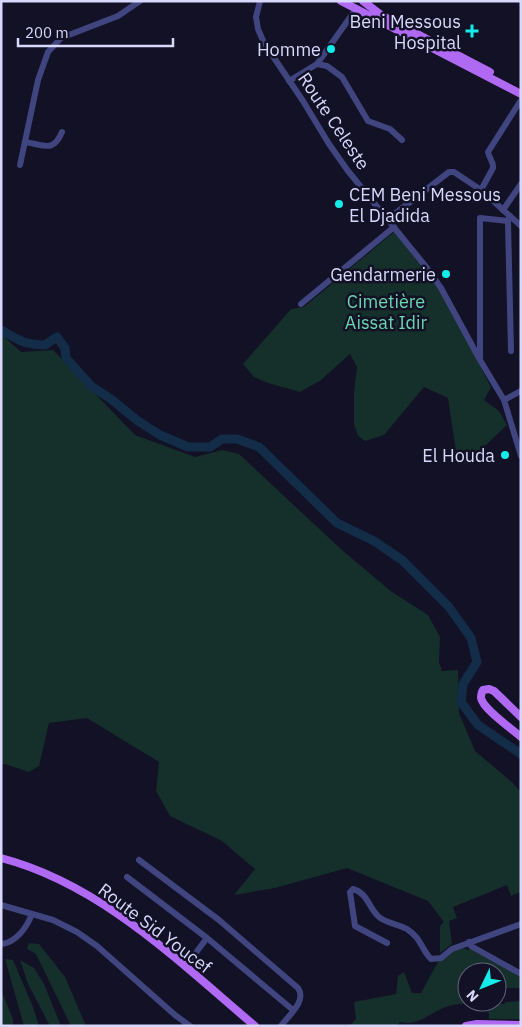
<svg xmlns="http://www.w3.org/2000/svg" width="522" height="1027" viewBox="0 0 522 1027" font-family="'IBM Plex Sans',sans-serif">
<rect width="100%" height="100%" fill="#121125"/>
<g fill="#152f2b">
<polygon points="395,231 439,287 491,387 484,400 499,411 507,425 466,464 457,458 448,398 424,387 384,435 365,441 358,436 354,424 354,392 357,367 350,354 321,380 300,392 268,383 254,377 243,364 291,309 304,307"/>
<polygon points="1,334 21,352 53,350 135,435 195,457 222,450 239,454 343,551 392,592 428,615 440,637 439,662 442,671 458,670 459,713 475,751 513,783 521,793 521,892 511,896 507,885 453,907 457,918 449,921 452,944 440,953 440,926 444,922 428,901 347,868 275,888 234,895 255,869 222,841 170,816 156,791 159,762 87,718 49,723 39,766 29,772 5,764 1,765"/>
<polygon points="29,943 39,944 65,977 86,1026 71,1026 36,954 27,949"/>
<path d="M459,947L469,950L470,947L508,969L521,978V988H497V972H467V1002H482V1004C472,1004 459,1003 449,1006C433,1010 419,1027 400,1022L397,1026H349L356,1019L354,1002L396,994L398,976L404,972L412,993H421L440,958Z"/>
<polygon points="5,959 13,960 33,1007 39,1026 24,1026"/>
<polygon points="20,960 34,968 44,984 61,1026 50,1026 28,984"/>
<polygon points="1,990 13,1019 13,1026 1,1026"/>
<polygon points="521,1001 521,1019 489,1019 488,1003 505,1004 505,1002"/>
</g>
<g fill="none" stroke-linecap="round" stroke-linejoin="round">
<path stroke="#132d48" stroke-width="9" d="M1,330C21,341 22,344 45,345L57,337L65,348L66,358L91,386L111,399L138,421L160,435L188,447H210L222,439H237L259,447L337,523L374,541L402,560L449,607L471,638L477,662L463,684L461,702L478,725L521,754"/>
<g stroke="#404580" stroke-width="6">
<polyline points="260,1 256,17 258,29 264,43 303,101 329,144 348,171 427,268 441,288 480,360 504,400 521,456"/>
<polyline points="317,64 356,9"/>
<polyline points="289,81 317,64 327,66 342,77 368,121 390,129 402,140"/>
<path d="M25,142C45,145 53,153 62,132"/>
<polyline points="20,165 38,80 48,52 61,38 118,16 140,1"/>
<path d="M481,190L493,168C494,162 489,158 488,152L521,100"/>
<polyline points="503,210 521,184"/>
<polyline points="509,217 508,221 511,351"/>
<polyline points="388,219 449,172 454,172 481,190 521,226"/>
<polyline points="301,304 394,227"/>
<polyline points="480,359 480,218 508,221"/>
<polyline points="504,400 521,391"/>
<path d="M139,860L219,920L298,988C307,1001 289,1015 281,1026"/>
<polyline points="127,877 207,938 293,1010"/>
<polyline points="1,905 53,920 77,932 97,946 175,1015 190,1026"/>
<polyline points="469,942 471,946 521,974"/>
<path d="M387,943L355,926L350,892L353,889C368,893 369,909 379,917C386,923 398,924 407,929C422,939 421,949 431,959L441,958L452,949L521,924"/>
<path d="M1,944C16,943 27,927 32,914"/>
<polyline points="185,967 207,938"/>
</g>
<g stroke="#af69f3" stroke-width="8">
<polyline points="341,1 521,94"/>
<polyline points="363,1 381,15 490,72"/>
<path d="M521,717L494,691L489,689L483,690C481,693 481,694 481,698C483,709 512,729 521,737"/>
<path d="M1,858C101,884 179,962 255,1026"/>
<polyline points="466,1026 477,1024 521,1025"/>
</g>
</g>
<g fill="#15ece9" stroke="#121125" stroke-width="2">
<path d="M469.5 23.5h5v5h5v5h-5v5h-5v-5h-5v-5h5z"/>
<circle cx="331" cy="49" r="5"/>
<circle cx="339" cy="204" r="5"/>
<circle cx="446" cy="274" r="5"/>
<circle cx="505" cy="455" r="5"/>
</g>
<g text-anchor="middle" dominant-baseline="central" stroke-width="5" stroke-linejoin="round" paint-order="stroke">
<g font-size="18" fill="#d8d8fc" stroke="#121125" text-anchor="end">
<text x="461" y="21">Beni Messous<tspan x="461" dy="21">Hospital</tspan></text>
<text x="321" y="49">Homme</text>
<text x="349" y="194" text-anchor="start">CEM Beni Messous<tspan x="349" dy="21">El Djadida</tspan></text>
<text x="436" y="274">Gendarmerie</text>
<text x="495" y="455">El Houda</text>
</g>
<g font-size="18" fill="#d8d8fc" stroke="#121125">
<text transform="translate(334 121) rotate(56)">Route Celeste</text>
<text transform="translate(155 928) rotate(37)">Route Sid Youcef</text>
</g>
<g font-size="18" fill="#6ad6af" stroke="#121125">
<text x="386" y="301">Cimetière<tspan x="386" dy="21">Aissat Idir</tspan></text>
</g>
</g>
<rect width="522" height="1027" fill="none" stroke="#d8d8fc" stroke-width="5"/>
<g transform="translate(482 987) rotate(227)"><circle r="24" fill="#121125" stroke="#61617b"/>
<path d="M0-4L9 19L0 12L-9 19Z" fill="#15ece9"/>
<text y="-8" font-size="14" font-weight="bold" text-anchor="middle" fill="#d8d8fc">N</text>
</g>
<path d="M18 38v8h155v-8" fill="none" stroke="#d8d8fc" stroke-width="2.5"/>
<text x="25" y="38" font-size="15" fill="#d8d8fc" stroke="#121125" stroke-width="4" paint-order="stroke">200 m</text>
</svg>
